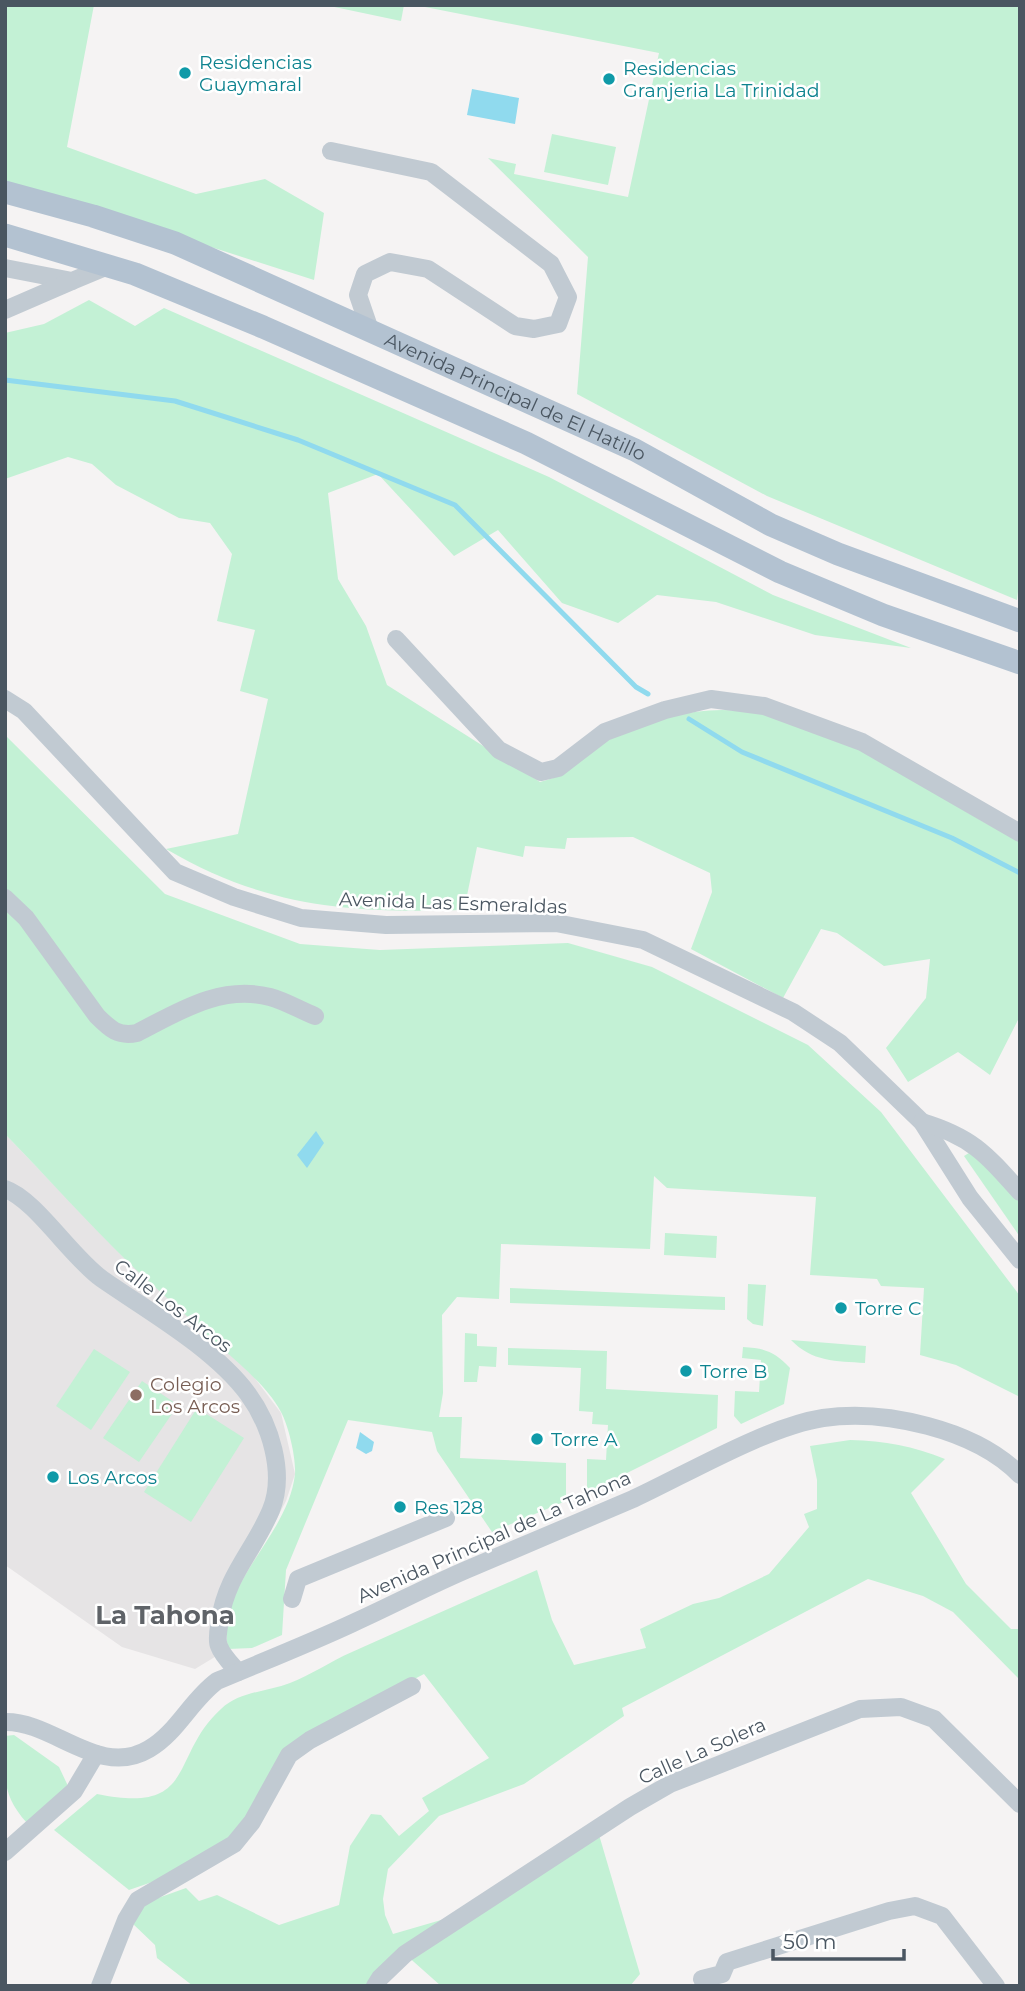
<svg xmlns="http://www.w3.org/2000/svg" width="1025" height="1991" viewBox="0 0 1025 1991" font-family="Montserrat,sans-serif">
<rect width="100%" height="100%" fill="#f5f3f3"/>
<polygon fill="#e6e4e5" points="5,1134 130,1264 163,1289 254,1377 281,1413 295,1474 286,1501 234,1600 225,1636 228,1649 195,1669 122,1647 5,1565"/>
<g fill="#c3f1d5">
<polygon points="5,5 94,5 67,147 196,194 265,179 324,213 314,280 5,181"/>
<polygon points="325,5 404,5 401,21"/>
<polygon points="415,5 1020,5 1020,575 1017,600 767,496 577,394 588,257 488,158 516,164 514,174 628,197 659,53"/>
<polygon points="552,134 616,147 608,185 544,172"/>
<path d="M89,300L135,326L164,308L549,477L773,595L911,648L815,635L716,602L657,595L618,623L562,603L498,530L454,556L378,474L328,493L338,579L366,626L387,685L540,782C579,772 581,753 610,738C628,729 651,722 670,717C799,682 912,789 1020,841V1016L990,1075L958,1052L908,1082L886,1048L926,998L930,959L884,966L837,933L821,929L783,998L691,949L712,892L710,873L633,837L567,838L565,849L525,846L523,857L477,847L464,910C350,913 267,908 166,849L238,834L268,699L240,691L255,630L217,621L232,554L210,523L179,518L116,485L92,464L68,457L5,479V333L44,324Z"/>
<path d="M5,735L165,894L300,944L380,950L568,943L652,967L808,1045L881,1112L1020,1296V1397L956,1365L920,1355L924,1288L881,1286L877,1279L810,1275L816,1197L667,1188L654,1176L650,1249L501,1244L499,1299L457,1297L442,1315L443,1393L439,1417H462L460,1458L566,1463V1501L492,1532L437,1451L432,1432L348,1420L286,1570L282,1635L252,1648L228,1649C216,1582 288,1538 295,1474C296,1458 289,1427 281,1412C268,1388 244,1368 224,1350C193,1321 161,1293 130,1264C87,1222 47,1177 5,1134Z"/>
<polygon points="979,1147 1020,1192 1020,1237 964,1156"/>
<polygon points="665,1233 717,1236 716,1258 664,1255"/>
<polygon points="748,1284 766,1285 763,1326 753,1324 747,1319"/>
<polygon points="510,1288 725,1297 725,1310 510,1303"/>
<polygon points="465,1333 477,1334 477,1346 497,1347 496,1367 479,1366 477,1382 464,1382"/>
<path d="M791,1340L866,1346L865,1363C836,1361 812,1362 791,1340Z"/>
<path d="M743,1347C765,1348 775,1352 790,1368L784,1404L741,1424L734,1416L735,1391L759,1392L761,1360L742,1358Z"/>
<polygon points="508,1348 607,1351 606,1389 718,1395 717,1428 587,1493 587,1459 606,1460 608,1425 592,1424 593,1412 579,1411 581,1368 508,1365"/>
<polygon points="94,1349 130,1372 91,1430 56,1406"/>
<polygon points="142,1381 178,1405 139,1462 103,1438"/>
<polygon points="197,1408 244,1438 191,1522 144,1492"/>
<path d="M850,1440C885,1441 913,1446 945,1459L911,1493L966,1584L1011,1629H1020V1680L953,1612L923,1596L868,1579L622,1708L624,1716L524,1784L439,1816L388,1869L383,1899L385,1915L393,1934L448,1918L597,1828L640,1974L630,1986H441L405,1954L380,1969L366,1986H193L157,1958L155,1945L132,1923L147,1902L186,1888L199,1901L217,1895L279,1925L339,1905L350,1846L371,1814L381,1815L399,1836L429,1811L422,1798L489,1758L424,1674L307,1735L230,1841L158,1880L129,1890L54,1830L97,1794C198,1815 169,1756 221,1709C240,1691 267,1692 290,1683C311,1675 331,1661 352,1652C414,1624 475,1597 537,1570L552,1620L574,1665L646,1648L640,1629L693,1604L719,1598L769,1574L809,1527L804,1514L817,1509V1480L810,1446Z"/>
<path d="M14,1735L59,1767L68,1786L27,1823C0,1793 5,1774 5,1736Z"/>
</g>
<g fill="#90daee">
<polygon points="472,89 519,98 515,124 467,115"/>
<polygon points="316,1131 324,1143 307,1168 297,1155"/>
<polygon points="360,1432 374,1442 372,1451 366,1454 356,1448"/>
</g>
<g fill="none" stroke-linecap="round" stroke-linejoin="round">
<g stroke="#90daee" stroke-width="5">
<polyline points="5,380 175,401 298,440 455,505 636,687 648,694"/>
<polyline points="689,719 742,752 952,838 1020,873"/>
</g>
<g stroke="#c1cad2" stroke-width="18">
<polyline points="331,151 431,172 551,264 568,297 558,324 534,329 515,326 428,269 390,262 365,274 358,295 370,330"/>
<polyline points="5,268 72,281 108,266"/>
<polyline points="5,310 72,281"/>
<polyline points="396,639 499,750 541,772 558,768 605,732 665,710 711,699 764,706 862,742 1020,833"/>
<polyline points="5,699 24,711 175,872 234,897 301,918 386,925 556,923 643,940 793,1012 840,1043 922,1122 970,1198 1020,1260"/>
<path d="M5,898L26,918L97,1016C110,1029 118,1037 137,1033C178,1012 221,984 270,997C285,1001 300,1010 315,1016"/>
<path d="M922,1122C972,1137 986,1154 1020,1192"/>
<path d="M5,1189C35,1199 71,1257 102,1279C148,1311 214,1348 248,1394C270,1424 286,1473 271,1510C255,1549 226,1576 220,1620C219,1627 216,1639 219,1646C222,1655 232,1665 238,1672"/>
<polyline points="292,1599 298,1579 446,1518"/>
<path d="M5,1722C54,1721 99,1779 149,1749C177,1733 191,1700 217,1681C262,1662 308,1644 353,1623C393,1605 432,1584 473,1567C526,1544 580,1522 633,1499C687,1474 766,1427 823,1418C884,1409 975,1429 1020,1475"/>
<polyline points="5,1852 74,1791 96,1754"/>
<polyline points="702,1979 722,1974 727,1962 889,1911 915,1906 942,1916 996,1986"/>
<polyline points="100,1986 126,1920 138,1900 234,1844 252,1822 289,1755 310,1740 412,1686"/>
<polyline points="375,1986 380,1978 405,1954 630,1807 670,1784 860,1709 901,1707 934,1719 1020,1804"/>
</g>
<g stroke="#b3c2d1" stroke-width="23">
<path id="s1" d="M5,192L93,216L175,243L635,450L771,525L838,554L1020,621"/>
<polyline points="5,235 135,274 263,327 526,443 780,572 883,615 1020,663"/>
</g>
</g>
<g fill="#0f9aa8" stroke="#fff" stroke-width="2.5">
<circle cx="185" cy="73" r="7"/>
<circle cx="609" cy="79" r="7"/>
<circle cx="841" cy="1308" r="7"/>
<circle cx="686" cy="1371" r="7"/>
<circle cx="537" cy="1439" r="7"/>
<circle cx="53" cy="1477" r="7"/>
<circle cx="400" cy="1507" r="7"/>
</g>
<circle fill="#8d6e63" stroke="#fff" stroke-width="2.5" cx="136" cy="1395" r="7"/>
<g text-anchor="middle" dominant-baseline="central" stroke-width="5" stroke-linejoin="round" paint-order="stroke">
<g font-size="19" fill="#0d838f" stroke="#fff" text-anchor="start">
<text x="199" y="62">Residencias<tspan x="199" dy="22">Guaymaral</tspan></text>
<text x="623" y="68">Residencias<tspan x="623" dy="22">Granjeria La Trinidad</tspan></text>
<text x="855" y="1308">Torre C</text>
<text x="700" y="1371">Torre B</text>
<text x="551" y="1439">Torre A</text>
<text x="67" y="1477">Los Arcos</text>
<text x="414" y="1507">Res 128</text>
</g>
<g font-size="19" fill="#4a5661" stroke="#fff">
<text stroke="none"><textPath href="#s1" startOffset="551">Avenida Principal de El Hatillo</textPath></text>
<text transform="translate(453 903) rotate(2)">Avenida Las Esmeraldas</text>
<text transform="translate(173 1306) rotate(37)">Calle Los Arcos</text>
<text transform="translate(494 1537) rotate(-24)">Avenida Principal de La Tahona</text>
<text transform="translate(702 1751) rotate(-24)">Calle La Solera</text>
</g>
<g font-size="19" fill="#785e54" stroke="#fff" text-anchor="start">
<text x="150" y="1384">Colegio<tspan x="150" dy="22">Los Arcos</tspan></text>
</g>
<g font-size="26" font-weight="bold" fill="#5f6368" stroke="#fff">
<text x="165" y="1615">La Tahona</text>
</g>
</g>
<rect width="1025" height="1991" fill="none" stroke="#4a5661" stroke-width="14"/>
<path d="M773 1949v10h131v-10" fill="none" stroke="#4a5661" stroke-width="3.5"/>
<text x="783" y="1949" font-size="21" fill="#4a5661" stroke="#ffffff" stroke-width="5" paint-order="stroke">50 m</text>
</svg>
